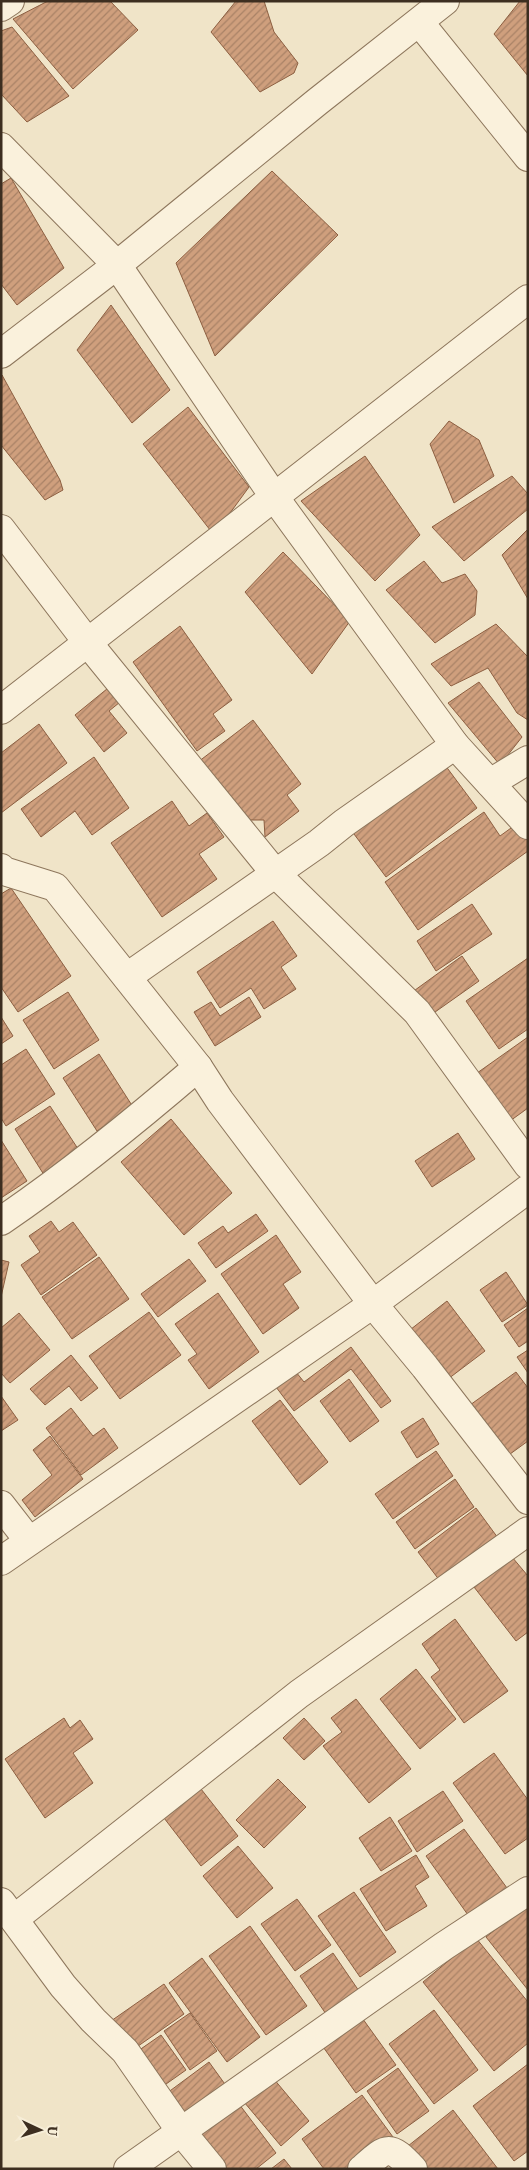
<svg xmlns="http://www.w3.org/2000/svg" width="529" height="2170" viewBox="0 0 529 2170" font-family="'Source Serif 4',serif">
<defs>
<pattern id="building-hatch" width="6" height="6" patternUnits="userSpaceOnUse" patternTransform="scale(1.25)"><rect width="6" height="6" fill="#cf9f7d"/><path d="M-1 1l2-2M0 6l6-6M5 7l2-2" fill="none" stroke="#a98266"/></pattern>
</defs>
<rect width="100%" height="100%" fill="#f0e4c8"/>
<g fill="url(#building-hatch)" stroke="#8d5f41">
<polygon points="48,1 110,1 138,30 73,89 13,19"/>
<polygon points="236,1 264,1 274,32 298,63 294,73 260,92 211,32"/>
<polygon points="520,1 528,1 528,76 494,34"/>
<polygon points="12,27 69,96 27,122 1,94 1,31"/>
<polygon points="272,171 338,235 215,356 176,263"/>
<polygon points="11,178 64,268 17,305 1,284 1,184"/>
<polygon points="111,305 170,390 132,423 77,350"/>
<polygon points="2,375 60,480 63,490 45,500 1,445"/>
<polygon points="188,407 249,487 214,535 143,444"/>
<polygon points="449,421 479,440 494,476 454,503 430,444"/>
<polygon points="365,456 420,535 375,581 301,501"/>
<polygon points="512,476 528,494 528,509 464,561 432,527"/>
<polygon points="528,529 528,599 502,555"/>
<polygon points="283,552 350,621 312,674 245,592"/>
<polygon points="424,561 442,583 465,574 477,591 475,615 435,643 386,590"/>
<polygon points="496,624 528,657 528,720 517,713 488,668 451,686 431,664"/>
<polygon points="180,626 232,700 213,714 225,731 197,751 133,662"/>
<polygon points="479,682 522,737 500,765 448,703"/>
<polygon points="113,684 125,698 109,711 127,733 104,752 75,715"/>
<polygon points="253,720 301,784 287,795 299,811 265,837 264,820 244,820 198,762"/>
<polygon points="39,724 67,763 1,813 1,753"/>
<polygon points="94,757 129,808 92,835 75,811 41,837 21,809"/>
<polygon points="442,761 477,808 386,877 351,830"/>
<polygon points="172,801 189,826 207,813 224,837 199,854 217,879 162,917 111,843"/>
<polygon points="484,812 500,836 518,823 528,838 528,851 418,930 385,882"/>
<polygon points="11,888 71,976 18,1012 1,987 1,894"/>
<polygon points="472,904 492,934 436,971 417,941"/>
<polygon points="273,921 297,956 281,967 296,989 264,1009 251,988 220,1008 197,972"/>
<polygon points="462,956 479,981 428,1017 411,993"/>
<polygon points="528,958 528,1029 499,1049 466,1001"/>
<polygon points="68,992 99,1040 54,1069 23,1020"/>
<polygon points="249,997 261,1017 215,1046 194,1012 211,1002 220,1016"/>
<polygon points="1,1017 13,1036 1,1044"/>
<polygon points="528,1037 528,1108 503,1126 470,1078"/>
<polygon points="26,1049 55,1094 6,1126 1,1118 1,1065"/>
<polygon points="99,1054 133,1107 97,1131 63,1078"/>
<polygon points="50,1106 82,1155 46,1178 15,1129"/>
<polygon points="171,1119 232,1193 184,1235 121,1162"/>
<polygon points="458,1133 475,1159 432,1187 415,1161"/>
<polygon points="1,1140 27,1181 1,1198"/>
<polygon points="256,1214 268,1231 216,1268 198,1243 223,1226 228,1233"/>
<polygon points="51,1221 59,1232 73,1222 97,1255 41,1295 21,1265 40,1252 29,1236"/>
<polygon points="276,1235 301,1272 283,1284 299,1308 263,1334 221,1274"/>
<polygon points="99,1257 129,1299 72,1339 42,1297"/>
<polygon points="189,1259 206,1281 158,1317 141,1294"/>
<polygon points="1,1260 9,1262 1,1297"/>
<polygon points="506,1272 528,1305 502,1322 480,1290"/>
<polygon points="218,1293 259,1352 209,1389 188,1360 197,1354 175,1324"/>
<polygon points="447,1301 485,1351 444,1382 406,1333"/>
<polygon points="528,1308 528,1341 519,1347 504,1325"/>
<polygon points="149,1312 181,1355 120,1399 89,1356"/>
<polygon points="19,1313 50,1350 10,1383 1,1373 1,1328"/>
<polygon points="351,1347 391,1401 381,1408 351,1369 294,1411 276,1387 296,1372 304,1382"/>
<polygon points="528,1350 528,1373 517,1357"/>
<polygon points="71,1355 98,1388 81,1401 69,1386 45,1405 30,1389"/>
<polygon points="516,1372 528,1388 528,1441 506,1457 470,1405"/>
<polygon points="349,1379 379,1421 350,1442 320,1401"/>
<polygon points="1,1396 18,1420 1,1431"/>
<polygon points="280,1400 328,1462 300,1485 252,1421"/>
<polygon points="71,1408 93,1436 104,1428 118,1448 81,1475 46,1428"/>
<polygon points="423,1418 439,1444 417,1458 401,1432"/>
<polygon points="50,1436 83,1479 35,1517 22,1500 52,1475 33,1450"/>
<polygon points="436,1451 453,1476 393,1519 375,1494"/>
<polygon points="455,1479 474,1507 415,1549 396,1522"/>
<polygon points="476,1508 498,1538 440,1581 418,1552"/>
<polygon points="512,1557 528,1576 528,1632 516,1641 474,1587"/>
<polygon points="455,1619 508,1691 464,1723 431,1677 440,1670 422,1644"/>
<polygon points="416,1669 456,1719 420,1749 380,1699"/>
<polygon points="356,1699 411,1769 369,1803 323,1746 342,1732 331,1718"/>
<polygon points="64,1718 70,1728 80,1720 93,1739 73,1753 93,1783 45,1818 5,1759"/>
<polygon points="304,1718 325,1741 304,1760 283,1738"/>
<polygon points="494,1753 528,1800 528,1838 505,1854 453,1783"/>
<polygon points="278,1779 306,1807 264,1848 236,1820"/>
<polygon points="201,1789 238,1836 201,1866 164,1818"/>
<polygon points="443,1791 463,1821 417,1852 398,1821"/>
<polygon points="390,1817 412,1851 381,1871 359,1838"/>
<polygon points="464,1829 507,1888 468,1915 426,1856"/>
<polygon points="238,1846 273,1888 237,1918 203,1876"/>
<polygon points="416,1855 429,1877 415,1886 427,1906 386,1931 360,1889"/>
<polygon points="354,1892 396,1952 360,1977 318,1916"/>
<polygon points="297,1899 331,1945 295,1971 261,1924"/>
<polygon points="528,1904 528,1990 486,1937"/>
<polygon points="250,1926 307,2006 266,2035 209,1956"/>
<polygon points="476,1938 528,2002 528,2043 494,2071 423,1982"/>
<polygon points="333,1953 359,1991 326,2014 300,1976"/>
<polygon points="202,1958 260,2037 227,2062 169,1983"/>
<polygon points="164,1984 184,2014 131,2051 111,2021"/>
<polygon points="434,2010 478,2070 434,2104 389,2044"/>
<polygon points="190,2013 217,2051 190,2070 164,2031"/>
<polygon points="360,2015 396,2065 356,2093 321,2044"/>
<polygon points="161,2035 186,2070 159,2089 135,2053"/>
<polygon points="209,2062 227,2087 182,2120 163,2096"/>
<polygon points="528,2064 528,2151 514,2161 473,2106"/>
<polygon points="398,2068 429,2111 397,2134 367,2091"/>
<polygon points="273,2078 309,2121 281,2146 244,2102"/>
<polygon points="362,2095 393,2137 349,2169 324,2169 302,2139"/>
<polygon points="239,2104 276,2153 256,2169 222,2169 197,2136"/>
<polygon points="453,2110 498,2169 425,2169 408,2146"/>
<polygon points="284,2159 292,2169 271,2169"/>
</g>
<g fill="none" stroke-linecap="round" stroke-linejoin="round">
<defs>
<g id="minor">
<polyline points="1,7 10,1"/>
<polyline points="420,23 528,157"/>
<polyline points="1,147 117,265 275,498 455,745 528,825"/>
<polyline points="1,354 117,265 317,102 445,1"/>
<polyline points="1,529 88,643 275,873 417,1012 528,1165"/>
<polyline points="1,710 528,299"/>
<polyline points="490,783 528,760"/>
<polyline points="1,868 4,871 55,887 198,1067 220,1101 373,1304 425,1367 528,1500"/>
<polyline points="127,977 319,843 344,823 455,745"/>
<path d="M1,1221C70,1174 134,1122 198,1067"/>
<polyline points="1,1505 29,1541"/>
<polyline points="1,1561 373,1304 528,1189"/>
<polyline points="1,1902 63,1986 93,2020 125,2051 180,2130 212,2169"/>
<polyline points="14,1919 299,1694 528,1531"/>
<polyline points="128,2169 444,1946 528,1891"/>
<path d="M362,2169C387,2147 389,2143 413,2169"/>
</g>
</defs>
<use href="#minor" stroke="#8d765c" stroke-width="30"/>
<use href="#minor" stroke="#faf1dc" stroke-width="28"/>
</g>
<rect width="529" height="2170" fill="none" stroke="#3d2e20" stroke-width="5"/>
<g transform="translate(40 2130) rotate(94)" stroke="#f7eed8" stroke-width="4" paint-order="stroke">
<path d="M0-4L9 19L0 12L-9 19Z" fill="#3d2e20"/>
<text y="-8" font-size="14" font-weight="bold" text-anchor="middle" fill="#3d2e20">U</text>
</g>
</svg>
